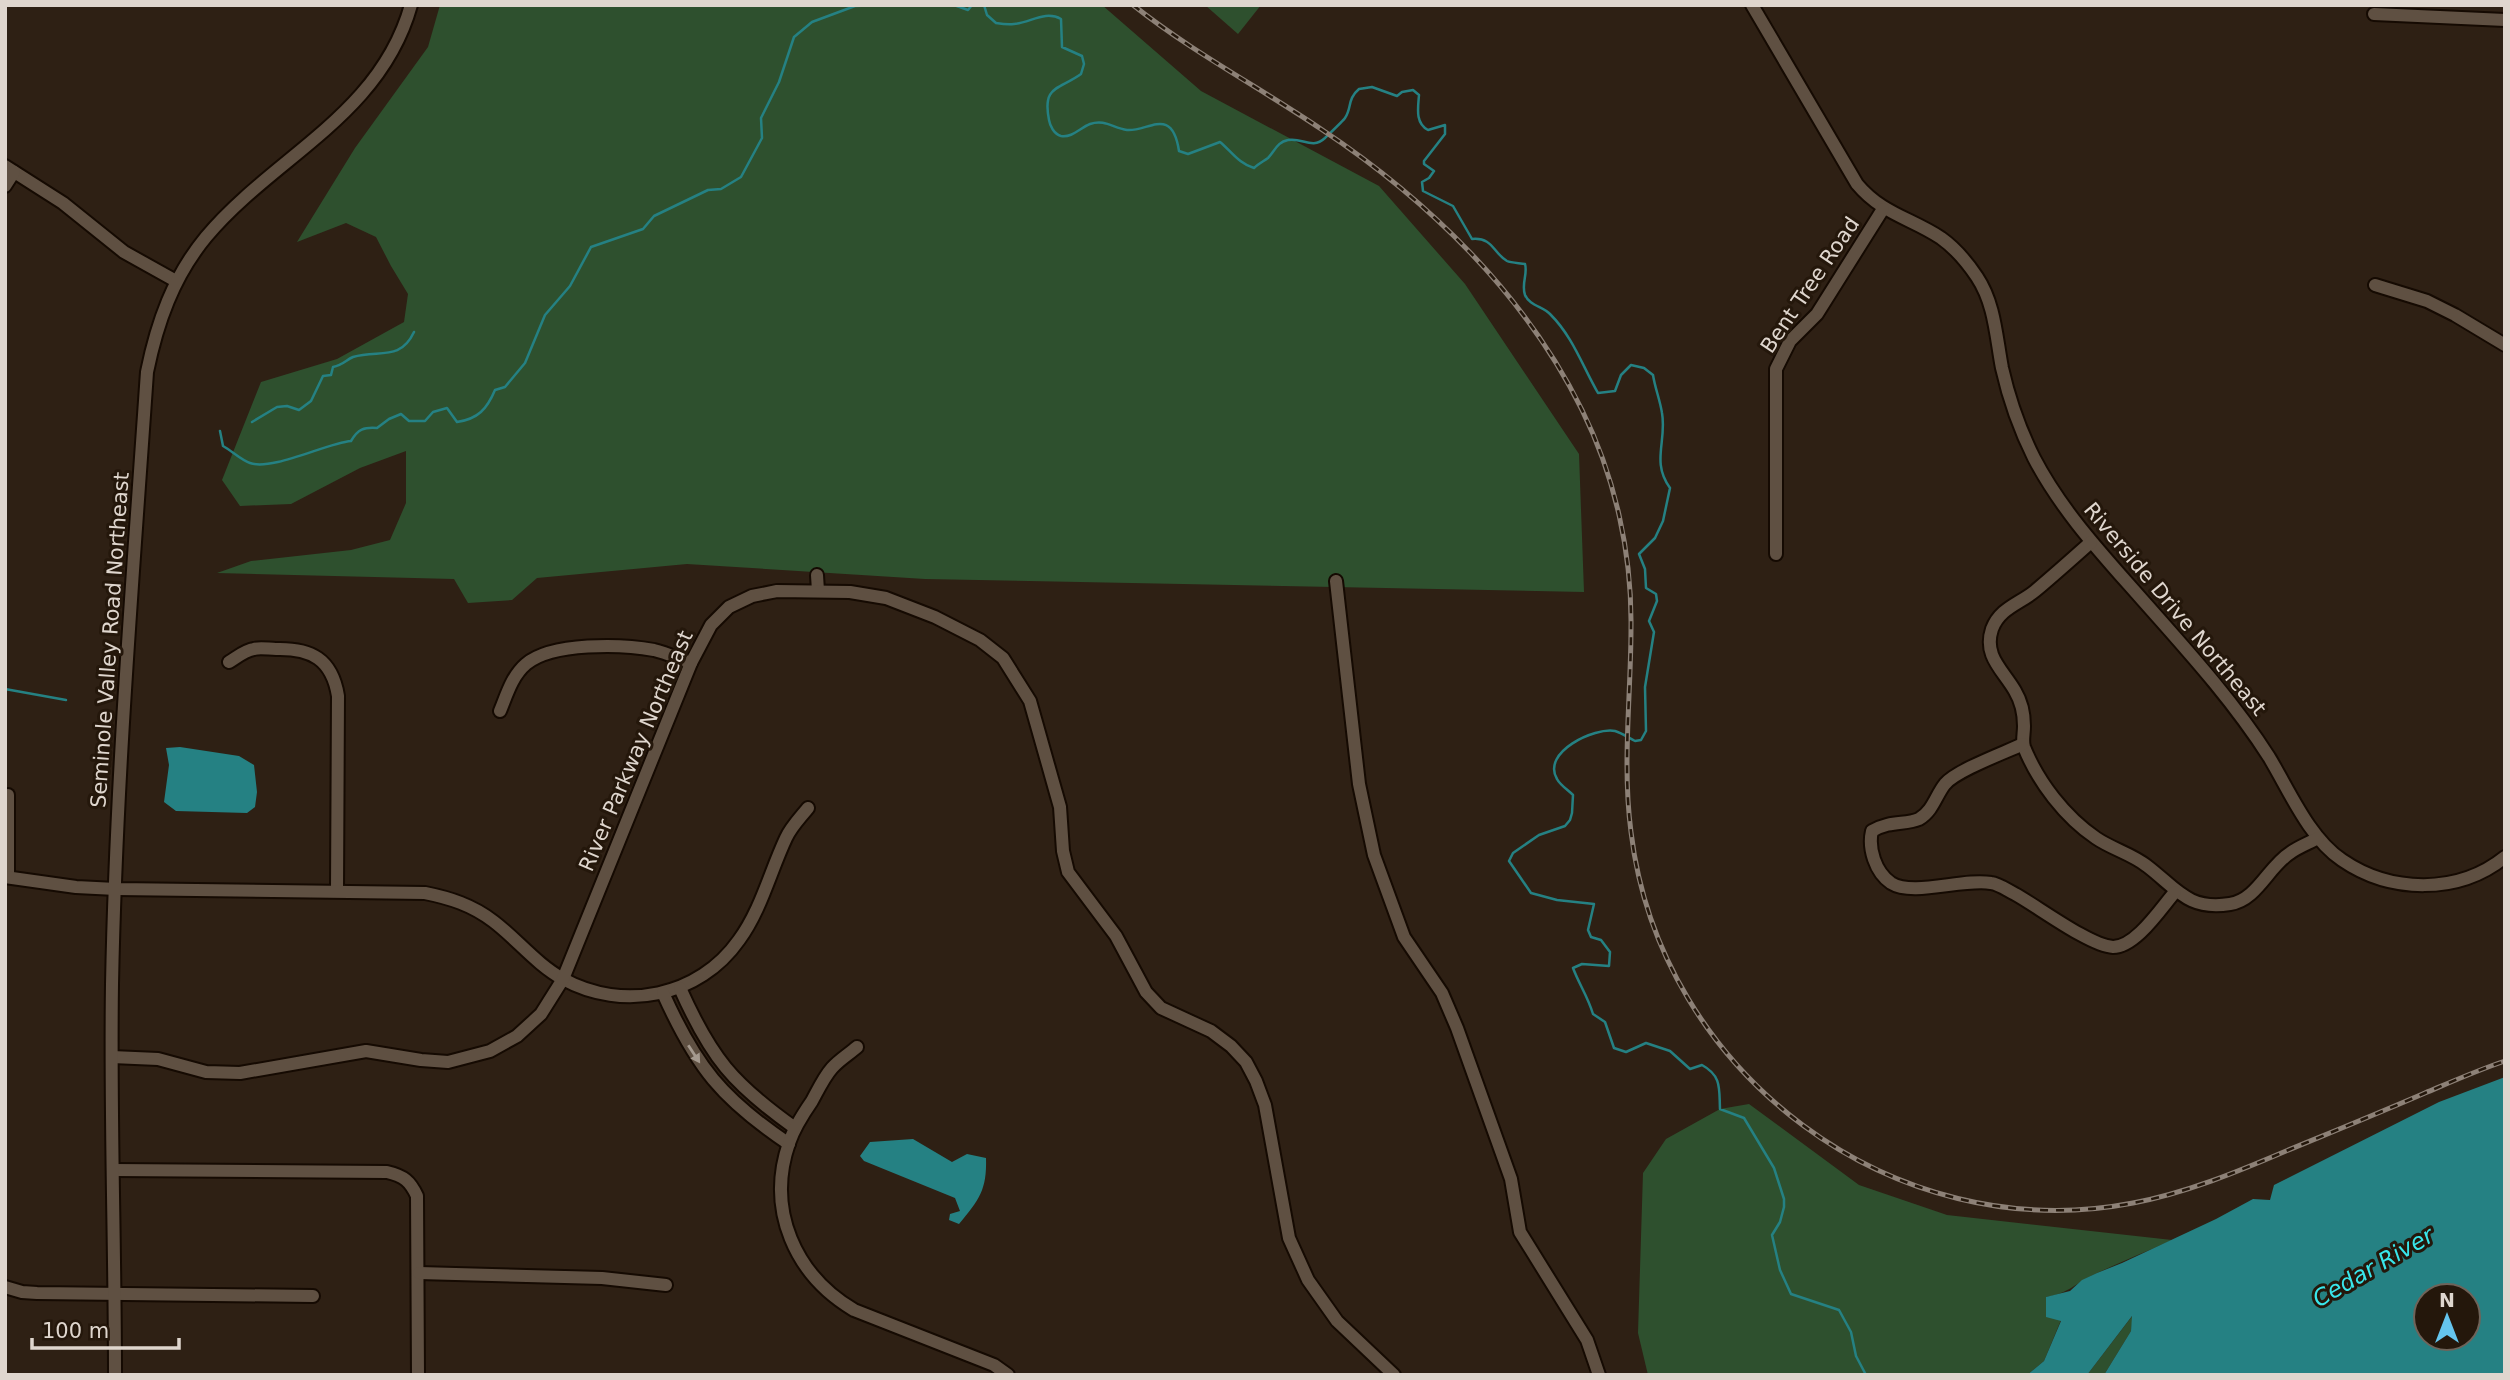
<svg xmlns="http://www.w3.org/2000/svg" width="2510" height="1380" viewBox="0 0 2510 1380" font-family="'DejaVu Sans',sans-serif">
<rect width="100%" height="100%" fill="#2e2014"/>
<g fill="#2e502e">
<polygon points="440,5 1102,5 1201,91 1379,186 1465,284 1579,454 1584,592 925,579 687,564 537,578 512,600 468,603 454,579 217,573 251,561 351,550 390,540 406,503 406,451 360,468 291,504 240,506 222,480 261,382 337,359 404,322 408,294 391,266 376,237 346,223 297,242 355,148 428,47"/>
<polygon points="1205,5 1261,5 1238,34"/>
<path d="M1749,1104L1859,1185L1947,1215L2172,1240C2146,1252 2120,1262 2095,1274C2075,1283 2070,1293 2046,1297L2061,1320L2044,1361L2027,1375H1648L1638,1333L1643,1173L1666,1139L1720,1109Z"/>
<polygon points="2133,1315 2131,1331 2104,1375 2087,1375"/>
</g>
<g fill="#258183" fill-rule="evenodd">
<polygon points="180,747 239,756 254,765 257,792 255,807 247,813 176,811 164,802 169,765 166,748"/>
<path d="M2505,1077V1375H2104L2131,1331L2132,1316L2087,1375H2027L2044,1361L2061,1321L2046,1317V1297L2070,1291L2082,1280L2097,1273L2122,1263L2216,1219L2253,1199L2270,1200L2274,1185L2439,1102ZM2468,1296V1338H2426V1296Z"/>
<path d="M913,1139L952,1162L967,1154L986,1158C987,1190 979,1200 959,1224L949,1220L950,1214L960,1211L955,1198L864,1161L860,1156L870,1142Z"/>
</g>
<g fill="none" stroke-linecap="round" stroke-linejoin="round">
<g stroke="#258183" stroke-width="2.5">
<polyline points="954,5 968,10 972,5"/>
<path d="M984,5L987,15L996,23C1002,24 1008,25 1014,24C1030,23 1045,10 1061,19L1062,47L1082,56L1084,64L1081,74C1059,90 1042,85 1049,120C1050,126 1054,134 1061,136C1072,138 1080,128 1090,124C1105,119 1113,128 1127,130C1148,132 1172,105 1179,151L1188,154L1220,142C1231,151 1239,164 1254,168C1258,164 1264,161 1268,158C1275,151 1277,142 1288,140C1302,137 1312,150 1325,138C1328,135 1343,121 1345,118C1352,108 1347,99 1359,89L1372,87L1397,96L1402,92L1413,90L1419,95C1418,108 1415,123 1428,130L1445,125V134L1424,161V164L1434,171L1429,178L1422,182L1423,191L1453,206L1472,239C1493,237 1493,253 1507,261C1511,263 1520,263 1525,264C1528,274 1521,284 1525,295C1529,305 1543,307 1550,314C1573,337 1582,365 1598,393L1615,391L1621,375L1631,365L1644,368L1653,375C1655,388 1660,400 1662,413C1667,441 1651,462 1670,488L1663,521L1655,538L1639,554L1645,569L1646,588L1656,594L1657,601L1649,621L1654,632L1645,687L1646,731L1641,740L1635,741C1629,738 1622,733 1615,731C1595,727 1541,752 1557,779C1560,785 1568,790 1573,795L1572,813L1570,820L1565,826L1539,835L1513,853L1509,861L1531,893L1557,900L1594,904L1588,930L1591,937L1601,940L1610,952L1609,966L1582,964L1573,968C1579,984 1588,997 1593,1014L1605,1022L1614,1048L1626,1052L1646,1043L1670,1051L1690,1069L1702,1065C1722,1076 1719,1089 1720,1109L1744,1118L1774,1168L1784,1199V1207L1780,1222L1772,1235L1780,1270L1791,1294L1839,1310L1851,1332L1856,1356L1866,1375"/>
<path d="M252,422L277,407L287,406L299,410L311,401L323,376L331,375L333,367C343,365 346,360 353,357C378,349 400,362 414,332"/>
<path d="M220,431L223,446C232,451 241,460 250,463C272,471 327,443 351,441C358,429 364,427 377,428L389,419L401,414L409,421H425L433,412L447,408L457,422C478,419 487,409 495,390L505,387L525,363L545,315L570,286L591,247L643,229L654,216L708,190L721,189L741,177L762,138L761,118L779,82L794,37L812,22L855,6L882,5"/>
<polyline points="5,689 66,700"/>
</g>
<defs>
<g id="minor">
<path d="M1752,5L1857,184C1882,214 1911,218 1941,238C1955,248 1967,262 1977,277C1995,304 1996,337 2002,368C2009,399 2020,430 2034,458C2061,510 2101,553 2139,596C2185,648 2232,699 2269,757C2289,790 2309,838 2342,860C2390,893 2458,895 2505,857"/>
<polyline points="2374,14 2505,20"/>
<polyline points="5,166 63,203 124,252 176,281"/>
<polyline points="5,186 14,172"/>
<polyline points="2375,285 2427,301 2455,315 2505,345"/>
<path d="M2091,542C2072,559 2054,575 2035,591C2019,604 2000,608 1992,629C1983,656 2003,670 2015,691C2021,701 2024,714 2024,726C2024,734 2022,741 2024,747C2038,782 2065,817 2096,838C2112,849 2132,854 2147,866C2176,888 2188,911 2230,904C2257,900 2268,867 2290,853C2298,847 2309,843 2318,838"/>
<polyline points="1776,554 1776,369 1790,341 1817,314 1883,209"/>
<polyline points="817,575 818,591"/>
<polyline points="1336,581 1359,784 1374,855 1404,937 1442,993 1457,1028 1511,1179 1520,1232 1587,1340 1599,1375"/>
<path d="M229,662C236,658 245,650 254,649C260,647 269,649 276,649C311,648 332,659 338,696L337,891"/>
<path d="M500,711C507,694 512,676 526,664C552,642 622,644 654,650C667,653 679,659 691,663"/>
<path d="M2023,744C2004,753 1957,770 1945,784C1936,795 1933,811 1919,819C1905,825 1891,820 1872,831C1868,848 1875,872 1891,883C1913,897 1963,878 1991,883C1999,884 2007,890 2015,894C2037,906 2090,946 2113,947C2136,947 2161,908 2175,892"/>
<polyline points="8,795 8,877"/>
<path d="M5,877L76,887L116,889L425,893C450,898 472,905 493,921C517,939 536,964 563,979C623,1012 699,997 739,940C761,910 770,872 786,838C791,827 800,818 808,808"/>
<path d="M680,988C711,1058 733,1084 795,1128"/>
<path d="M663,993C696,1067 722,1099 789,1144"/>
<path d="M857,1047C849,1054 839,1060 832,1068C824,1077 818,1090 812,1101C803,1114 794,1128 789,1143C766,1210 795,1275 854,1310L994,1365L1008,1375"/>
<polyline points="112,1057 158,1059 206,1072 240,1073 366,1051 421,1060 448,1062 490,1051 517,1036 541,1014 563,979 691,663 711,625 729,607 752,596 777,591 850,592 886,598 935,617 980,640 1003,658 1030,701 1060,807 1063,851 1068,872 1116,936 1146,992 1161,1008 1211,1031 1231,1046 1246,1062 1256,1081 1265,1105 1289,1238 1308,1280 1337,1321 1394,1375"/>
<path d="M113,1170L387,1172C404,1176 410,1181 417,1196L418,1375"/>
<polyline points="419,1273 602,1278 666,1285"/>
<polyline points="5,1287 22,1292 37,1293 313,1296"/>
<path d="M115,1375C115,1244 110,1114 112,984C116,779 133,576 147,372C157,323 173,277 206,237C274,156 380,116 411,5"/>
</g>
</defs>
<use href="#minor" stroke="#150a02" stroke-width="16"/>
<use href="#minor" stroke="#5f5042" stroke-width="12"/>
<defs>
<path id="rail" d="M1133,5C1192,52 1259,87 1321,129C1428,200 1525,294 1582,410C1615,477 1632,553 1631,628C1631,696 1622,764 1631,832C1660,1074 1894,1249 2133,1203C2186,1193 2237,1172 2286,1151C2332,1132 2379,1113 2425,1093C2451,1082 2478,1070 2505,1061"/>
</defs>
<use href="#rail" stroke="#8d8177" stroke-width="5"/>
<use href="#rail" stroke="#24170b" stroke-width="2.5" stroke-dasharray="8" stroke-linecap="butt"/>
</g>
<defs><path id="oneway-solid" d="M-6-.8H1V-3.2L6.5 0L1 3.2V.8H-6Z" transform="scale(1.75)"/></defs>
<use fill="#a59a8f" href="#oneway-solid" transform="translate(694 1054) rotate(57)"/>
<g text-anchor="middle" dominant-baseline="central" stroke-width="6" stroke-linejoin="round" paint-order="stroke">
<g font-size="21" fill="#dfd6ce" stroke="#24170b">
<text transform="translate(1810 285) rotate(-56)">Bent Tree Road</text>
<text transform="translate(2175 609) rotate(50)">Riverside Drive Northeast</text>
<text transform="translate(110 640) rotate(-86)">Seminole Valley Road Northeast</text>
<text transform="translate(636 751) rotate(-67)">River Parkway Northeast</text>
</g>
<g font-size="23" font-style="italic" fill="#39e6eb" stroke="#24170b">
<text transform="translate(2373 1267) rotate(-30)">Cedar River</text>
</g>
</g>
<rect width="2510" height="1380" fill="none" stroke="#dfd6ce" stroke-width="14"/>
<g transform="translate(2447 1317)"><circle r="33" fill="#24170b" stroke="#6f6359" stroke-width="2"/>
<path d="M0-5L12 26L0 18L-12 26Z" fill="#65c5ee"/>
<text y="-10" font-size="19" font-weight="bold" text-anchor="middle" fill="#dfd6ce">N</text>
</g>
<path d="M32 1338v10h147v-10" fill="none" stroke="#dfd6ce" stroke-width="3.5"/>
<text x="42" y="1338" font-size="21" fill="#dfd6ce" stroke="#24170b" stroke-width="5" paint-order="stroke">100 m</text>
</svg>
